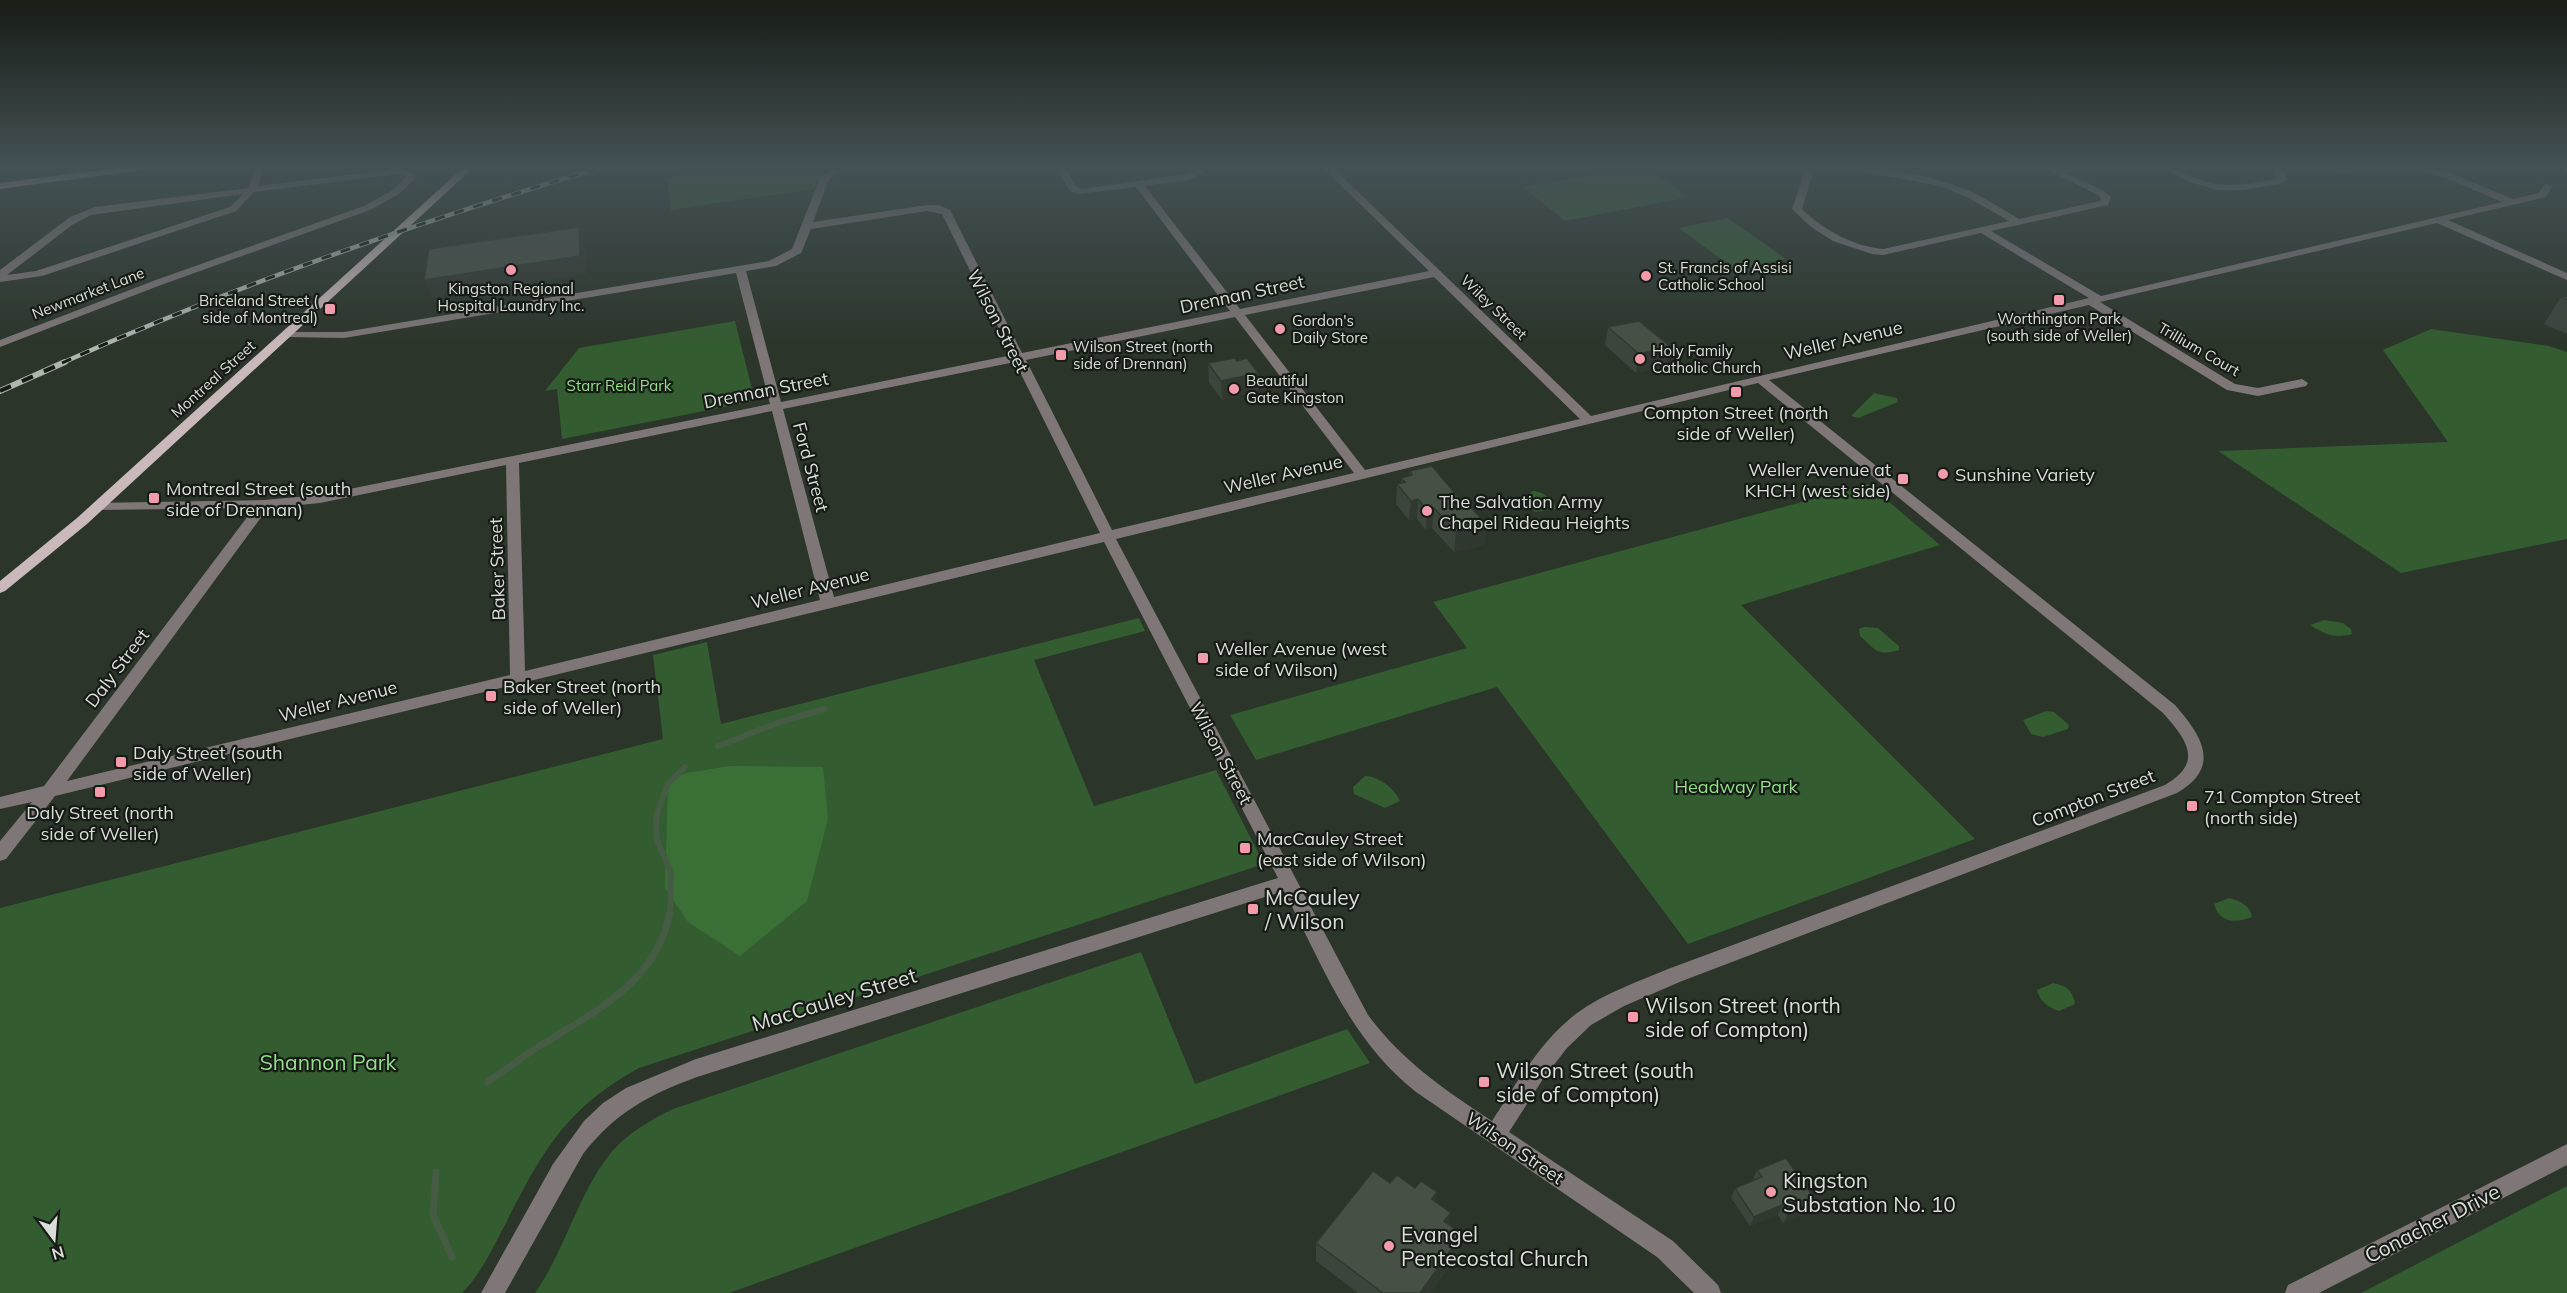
<svg xmlns="http://www.w3.org/2000/svg" width="2567" height="1293" viewBox="0 0 2567 1293" font-family="Mulish,sans-serif">
<rect width="100%" height="100%" fill="#2b352a"/>
<g fill="#335c30">
<polygon points="721,166 834,166 822,174 814,189 671,210 667,178"/>
<polygon points="1644,166 1689,197 1565,221 1523,187"/>
<polygon points="1728,218 1786,259 1736,270 1679,228"/>
<polygon points="735,321 755,401 562,439 557,389 545,391 579,348"/>
<polygon points="2431,329 2549,346 2567,352 2567,539 2401,573 2218,451 2448,442 2383,350"/>
<polygon points="1874,393 1897,398 1898,402 1858,418 1851,416"/>
<polygon points="1868,484 1940,545 1741,605 1975,839 1688,944 1497,687 1256,760 1230,715 1467,648 1433,602"/>
<path d="M1533,491C1542,491 1554,500 1556,509L1535,512L1521,500Z"/>
<path d="M1139,618L1145,631L1034,660L1094,806L1216,770L1264,864L639,1068C566,1108 542,1152 506,1223C493,1247 482,1273 462,1293H0V908L663,739L653,655L707,642L721,724Z"/>
<path d="M2324,620L2343,623L2351,629L2352,634C2335,639 2324,634 2310,625Z"/>
<path d="M1864,627L1878,628L1899,646V650C1877,657 1876,650 1860,636L1859,629Z"/>
<polygon points="2046,711 2054,712 2069,725 2068,729 2043,737 2031,734 2023,720"/>
<path d="M1365,776C1379,776 1395,789 1400,801L1385,808L1354,794L1353,787Z"/>
<path d="M2229,898C2240,901 2250,905 2252,917C2236,923 2220,924 2214,904Z"/>
<path d="M1141,952L1195,1084L1347,1029L1370,1063L729,1293H535C567,1248 581,1182 619,1144C635,1129 653,1119 673,1109Z"/>
<path d="M2053,983C2065,985 2073,990 2075,1004L2059,1011C2048,1007 2040,1002 2037,990Z"/>
<polygon points="2567,1186 2567,1293 2361,1293"/>
</g>
<polygon fill="#3a7035" points="730,766 823,767 828,819 807,901 740,956 688,922 665,888 668,781 686,773"/>
<g fill="none" stroke-linecap="round" stroke-linejoin="round">
<g stroke="#455b44" stroke-width="6">
<polyline points="718,746 780,722 825,709"/>
<polyline points="670,914 671,872 657,840 656,816 668,784 685,767"/>
</g>
<g stroke="#455b44" stroke-width="7">
<path d="M488,1082C505,1070 522,1057 541,1045C596,1011 657,982 670,912"/>
<polyline points="436,1172 433,1215 452,1257"/>
</g>
<g fill="#7e7677" fill-rule="evenodd">
<path d="M257,166H266L258,186L403,168L417,177L399,194L370,210L161,285L0,347V340L153,281L364,206L393,190L406,177L401,174L391,175L254,192L236,211L42,276L0,282V270L70,217L95,207L248,188ZM243,194L230,207L36,271L7,275L72,225L91,215Z"/>
<path d="M837,166H847L829,179L813,222L927,205H939L950,210L1022,353L1230,311L1136,187L1078,194L1070,191L1055,166H1063L1077,187L1082,189L1187,174L1193,171L1190,166H1198L1203,172L1189,180L1145,186L1240,309L1429,271L1321,166H1331L1591,416L2089,298L1981,233L1883,255L1872,254L1833,241L1811,227L1792,209L1804,173L1776,169L1772,166L1806,168L1807,166H1815L1802,209C1824,230 1852,246 1883,249L2009,221L1969,198L1940,186L1850,169L1846,166C1885,166 1938,177 1974,193C1990,201 2004,210 2019,219L2100,201L2101,198L2098,195L2040,166H2051L2058,168L2090,166L2089,168L2066,173L2104,191L2111,197L2108,205L1991,231L2101,296L2502,202L2444,177L2420,172L2378,169L2343,173L2282,168L2287,179L2280,184L2242,190H2217L2190,182L2158,166C2176,166 2190,177 2207,182C2229,188 2253,183 2274,180L2277,178L2272,166H2420L2450,173L2513,199L2539,193L2544,185L2547,184L2552,187L2546,197L2448,220L2567,273V280L2437,223L2100,302L2235,384L2258,388L2302,379L2308,383L2306,386L2258,396L2227,390L2089,305L1769,380L2175,705C2202,736 2222,767 2177,793L1682,981L1624,1006L1591,1025L1567,1048L1543,1079L1509,1132L1673,1241L1718,1285L1721,1293H1694L1657,1257L1416,1092C1349,1039 1322,964 1284,891L697,1077C648,1095 615,1113 583,1154L505,1293H481L553,1164L584,1121L603,1103L626,1088L696,1059L1278,878L1104,542L55,796L6,859L0,861V841L32,802L0,809V797L44,786L254,508L99,510L92,506L94,503L264,500L320,495L770,404L736,273L344,338L288,337L284,336V332H344L769,261L792,249L820,178ZM927,211L942,214L1012,355L781,402L746,271L776,266L801,253L811,229ZM1434,277L1580,419L1365,470L1245,315ZM1235,317L1354,473L1112,530L1026,360ZM1015,362L1100,533L834,597L783,409ZM1758,383L2163,713C2187,740 2204,762 2165,785L1668,969C1638,982 1604,993 1577,1013C1541,1040 1516,1084 1492,1121C1445,1090 1402,1061 1368,1015L1116,539ZM772,411L820,600L525,671L519,463ZM506,465L510,675L67,781L268,508L320,503Z"/>
<polygon points="2567,1144 2567,1165 2319,1293 2285,1293 2288,1285"/>
</g>
<g fill="#cab9bb" fill-rule="evenodd">
<polygon points="132,166 154,166 149,169 0,189 0,183"/>
<polygon points="465,166 475,166 87,524 5,591 0,593 0,581 77,518"/>
<polygon points="2555,166 2567,166 2567,172"/>
</g>
<defs>
<path id="rail-far1" d="M62,363C238,284 421,221 606,166"/>
<polyline id="rail" points="0,391 65,362"/>
</defs>
<use href="#rail-far1" stroke="#afb6ae" stroke-width="4.5"/>
<use href="#rail" stroke="#afb6ae" stroke-width="6"/>
<use href="#rail-far1" stroke="#171b16" stroke-width="3" stroke-dasharray="10" stroke-linecap="butt"/>
<use href="#rail" stroke="#171b16" stroke-width="4" stroke-dasharray="12" stroke-linecap="butt"/>
</g>
<g fill="#3c453b">
<polygon points="2567,296 2567,334 2544,324 2561,297"/>
<polygon points="1608,327 1667,365 1636,373 1605,345"/>
<polygon points="1237,361 1258,373 1258,392 1222,400 1209,382 1208,363"/>
<polygon points="1410,471 1463,503 1487,525 1484,545 1454,552 1432,528 1426,530 1417,519 1409,520 1396,504 1397,484 1401,484 1401,478 1409,476"/>
<polygon points="1757,1170 1811,1210 1783,1223 1778,1215 1750,1226 1731,1198 1735,1188 1754,1180 1753,1179"/>
<polygon points="1390,1183 1437,1192 1435,1202 1449,1225 1462,1234 1459,1253 1430,1293 1358,1293 1316,1261 1316,1243"/>
</g>
<g fill="#313830">
<polygon points="579,227 585,244 586,274 432,298 424,280"/>
<polygon points="1671,347 1667,365 1636,373 1639,354"/>
<polygon points="1258,373 1258,392 1222,400 1221,381"/>
<polygon points="1418,499 1417,519 1409,520 1411,501"/>
<polygon points="1434,508 1432,528 1426,530 1427,510"/>
<polygon points="1487,525 1484,545 1454,552 1456,532"/>
<polygon points="1437,1192 1434,1211 1432,1199"/>
<polygon points="1816,1201 1811,1210 1783,1223 1788,1214"/>
<polygon points="1782,1205 1778,1215 1750,1226 1754,1217"/>
<polygon points="1451,1213 1448,1231 1444,1221"/>
<polygon points="1462,1234 1459,1253 1430,1293 1420,1293"/>
</g>
<g fill="#465045" stroke="#313830" stroke-width="1.5">
<polygon points="579,227 580,256 424,280 429,249"/>
<polygon points="2567,296 2567,300 2561,297"/>
<polygon points="1639,321 1671,347 1639,354 1608,327"/>
<polygon points="1235,358 1237,361 1247,358 1258,373 1221,381 1208,363"/>
<polygon points="1432,466 1463,503 1466,502 1487,525 1456,532 1434,508 1427,510 1418,499 1411,501 1397,484 1405,482 1401,478 1412,475 1410,471"/>
<polygon points="1786,1158 1816,1201 1788,1214 1782,1205 1754,1217 1735,1188 1762,1177 1757,1170"/>
<polygon points="1373,1171 1390,1183 1397,1175 1415,1188 1421,1181 1437,1192 1432,1199 1451,1213 1444,1221 1462,1234 1420,1293 1383,1293 1316,1243"/>
</g>
<linearGradient id="sky" x2="0" y2="1"><stop stop-color="#181d17"/><stop offset="0.48" stop-color="#445155"/><stop offset="1" stop-color="#445155" stop-opacity="0"/></linearGradient>
<rect width="2567" height="347" fill="url(#sky)"/>
<g fill="#f39aab" stroke="#171b16" stroke-width="2">
<circle cx="511" cy="270" r="6"/>
<circle cx="1646" cy="276" r="6"/>
<rect x="2053" y="294" width="12" height="12" rx="3"/>
<rect x="324" y="303" width="12" height="12" rx="3"/>
<circle cx="1280" cy="329" r="6"/>
<rect x="1055" y="349" width="12" height="12" rx="3"/>
<circle cx="1640" cy="359" r="6"/>
<circle cx="1234" cy="389" r="6"/>
<rect x="1730" y="386" width="12" height="12" rx="3"/>
<circle cx="1943" cy="474" r="6"/>
<rect x="1897" y="473" width="12" height="12" rx="3"/>
<rect x="148" y="492" width="12" height="12" rx="3"/>
<circle cx="1427" cy="511" r="6"/>
<rect x="1197" y="652" width="12" height="12" rx="3"/>
<rect x="485" y="690" width="12" height="12" rx="3"/>
<rect x="115" y="756" width="12" height="12" rx="3"/>
<rect x="94" y="786" width="12" height="12" rx="3"/>
<rect x="2186" y="800" width="12" height="12" rx="3"/>
<rect x="1239" y="842" width="12" height="12" rx="3"/>
<rect x="1247" y="903" width="12" height="12" rx="3"/>
<rect x="1627" y="1011" width="12" height="12" rx="3"/>
<rect x="1478" y="1076" width="12" height="12" rx="3"/>
<circle cx="1771" cy="1192" r="6"/>
<circle cx="1389" cy="1246" r="6"/>
</g>
<g text-anchor="middle" dominant-baseline="central" stroke-width="4.5" stroke-linejoin="round" paint-order="stroke">
<g font-size="15" fill="#d9dfd8" stroke="#171b16" text-anchor="start">
<text x="1658" y="267">St. Francis of Assisi<tspan x="1658" dy="17">Catholic School</tspan></text>
<text x="511" y="288" text-anchor="middle">Kingston Regional<tspan x="511" dy="17">Hospital Laundry Inc.</tspan></text>
<text x="318" y="300" text-anchor="end">Briceland Street (<tspan x="318" dy="17">side of Montreal)</tspan></text>
<text x="2059" y="318" text-anchor="middle">Worthington Park<tspan x="2059" dy="17">(south side of Weller)</tspan></text>
<text x="1292" y="320">Gordon's<tspan x="1292" dy="17">Daily Store</tspan></text>
<text x="1073" y="346">Wilson Street (north<tspan x="1073" dy="17">side of Drennan)</tspan></text>
<text x="1652" y="350">Holy Family<tspan x="1652" dy="17">Catholic Church</tspan></text>
<text x="1246" y="380">Beautiful<tspan x="1246" dy="17">Gate Kingston</tspan></text>
</g>
<g font-size="15" fill="#d9dfd8" stroke="#171b16">
<text transform="translate(88 293) rotate(-21)">Newmarket Lane</text>
<text transform="translate(1494 307) rotate(44)">Wiley Street</text>
<text transform="translate(2199 349) rotate(30)">Trillium Court</text>
<text transform="translate(213 379) rotate(-42)">Montreal Street</text>
</g>
<g font-size="15" fill="#93df8b" stroke="#171b16">
<text x="619" y="385">Starr Reid Park</text>
</g>
<g font-size="18" fill="#d9dfd8" stroke="#171b16">
<text transform="translate(1242 294) rotate(-12)">Drennan Street</text>
<text transform="translate(998 321) rotate(63)">Wilson Street</text>
<text transform="translate(1843 340) rotate(-13)">Weller Avenue</text>
<text transform="translate(766 390) rotate(-11)">Drennan Street</text>
<text transform="translate(811 467) rotate(75)">Ford Street</text>
<text transform="translate(1283 474) rotate(-13)">Weller Avenue</text>
<text transform="translate(497 569) rotate(-92)">Baker Street</text>
<text transform="translate(810 588) rotate(-14)">Weller Avenue</text>
<text transform="translate(117 668) rotate(-53)">Daly Street</text>
<text transform="translate(338 701) rotate(-14)">Weller Avenue</text>
<text transform="translate(1221 753) rotate(62)">Wilson Street</text>
<text transform="translate(2093 798) rotate(-21)">Compton Street</text>
<text transform="translate(1515 1148) rotate(34)">Wilson Street</text>
</g>
<g font-size="18" fill="#d9dfd8" stroke="#171b16" text-anchor="start">
<text x="1736" y="412" text-anchor="middle">Compton Street (north<tspan x="1736" dy="21">side of Weller)</tspan></text>
<text x="1891" y="469" text-anchor="end">Weller Avenue at<tspan x="1891" dy="21">KHCH (west side)</tspan></text>
<text x="1955" y="474">Sunshine Variety</text>
<text x="166" y="488">Montreal Street (south<tspan x="166" dy="21">side of Drennan)</tspan></text>
<text x="1439" y="501">The Salvation Army<tspan x="1439" dy="21">Chapel Rideau Heights</tspan></text>
<text x="1215" y="648">Weller Avenue (west<tspan x="1215" dy="21">side of Wilson)</tspan></text>
<text x="503" y="686">Baker Street (north<tspan x="503" dy="21">side of Weller)</tspan></text>
<text x="133" y="752">Daly Street (south<tspan x="133" dy="21">side of Weller)</tspan></text>
<text x="2204" y="796">71 Compton Street<tspan x="2204" dy="21">(north side)</tspan></text>
<text x="100" y="812" text-anchor="middle">Daly Street (north<tspan x="100" dy="21">side of Weller)</tspan></text>
<text x="1257" y="838">MacCauley Street<tspan x="1257" dy="21">(east side of Wilson)</tspan></text>
</g>
<g font-size="18" fill="#93df8b" stroke="#171b16">
<text x="1736" y="786">Headway Park</text>
</g>
<g font-size="21" fill="#d9dfd8" stroke="#171b16" text-anchor="start">
<text x="1265" y="897">McCauley<tspan x="1265" dy="24">/ Wilson</tspan></text>
<text x="1645" y="1005">Wilson Street (north<tspan x="1645" dy="24">side of Compton)</tspan></text>
<text x="1496" y="1070">Wilson Street (south<tspan x="1496" dy="24">side of Compton)</tspan></text>
<text x="1783" y="1180">Kingston<tspan x="1783" dy="24">Substation No. 10</tspan></text>
<text x="1401" y="1234">Evangel<tspan x="1401" dy="24">Pentecostal Church</tspan></text>
</g>
<g font-size="21" fill="#d9dfd8" stroke="#171b16">
<text transform="translate(834 999) rotate(-17)">MacCauley Street</text>
<text transform="translate(2432 1223) rotate(-27)">Conacher Drive</text>
</g>
<g font-size="21" fill="#93df8b" stroke="#171b16">
<text x="328" y="1062">Shannon Park</text>
</g>
</g>
<g transform="translate(54 1239) rotate(164)" stroke="#171b16" stroke-width="4.5" paint-order="stroke">
<path d="M0-4.5L10 22L0 15L-10 22Z" fill="#d9dfd8"/>
<text y="-9" font-size="16" font-weight="bold" text-anchor="middle" fill="#d9dfd8">N</text>
</g>
</svg>
